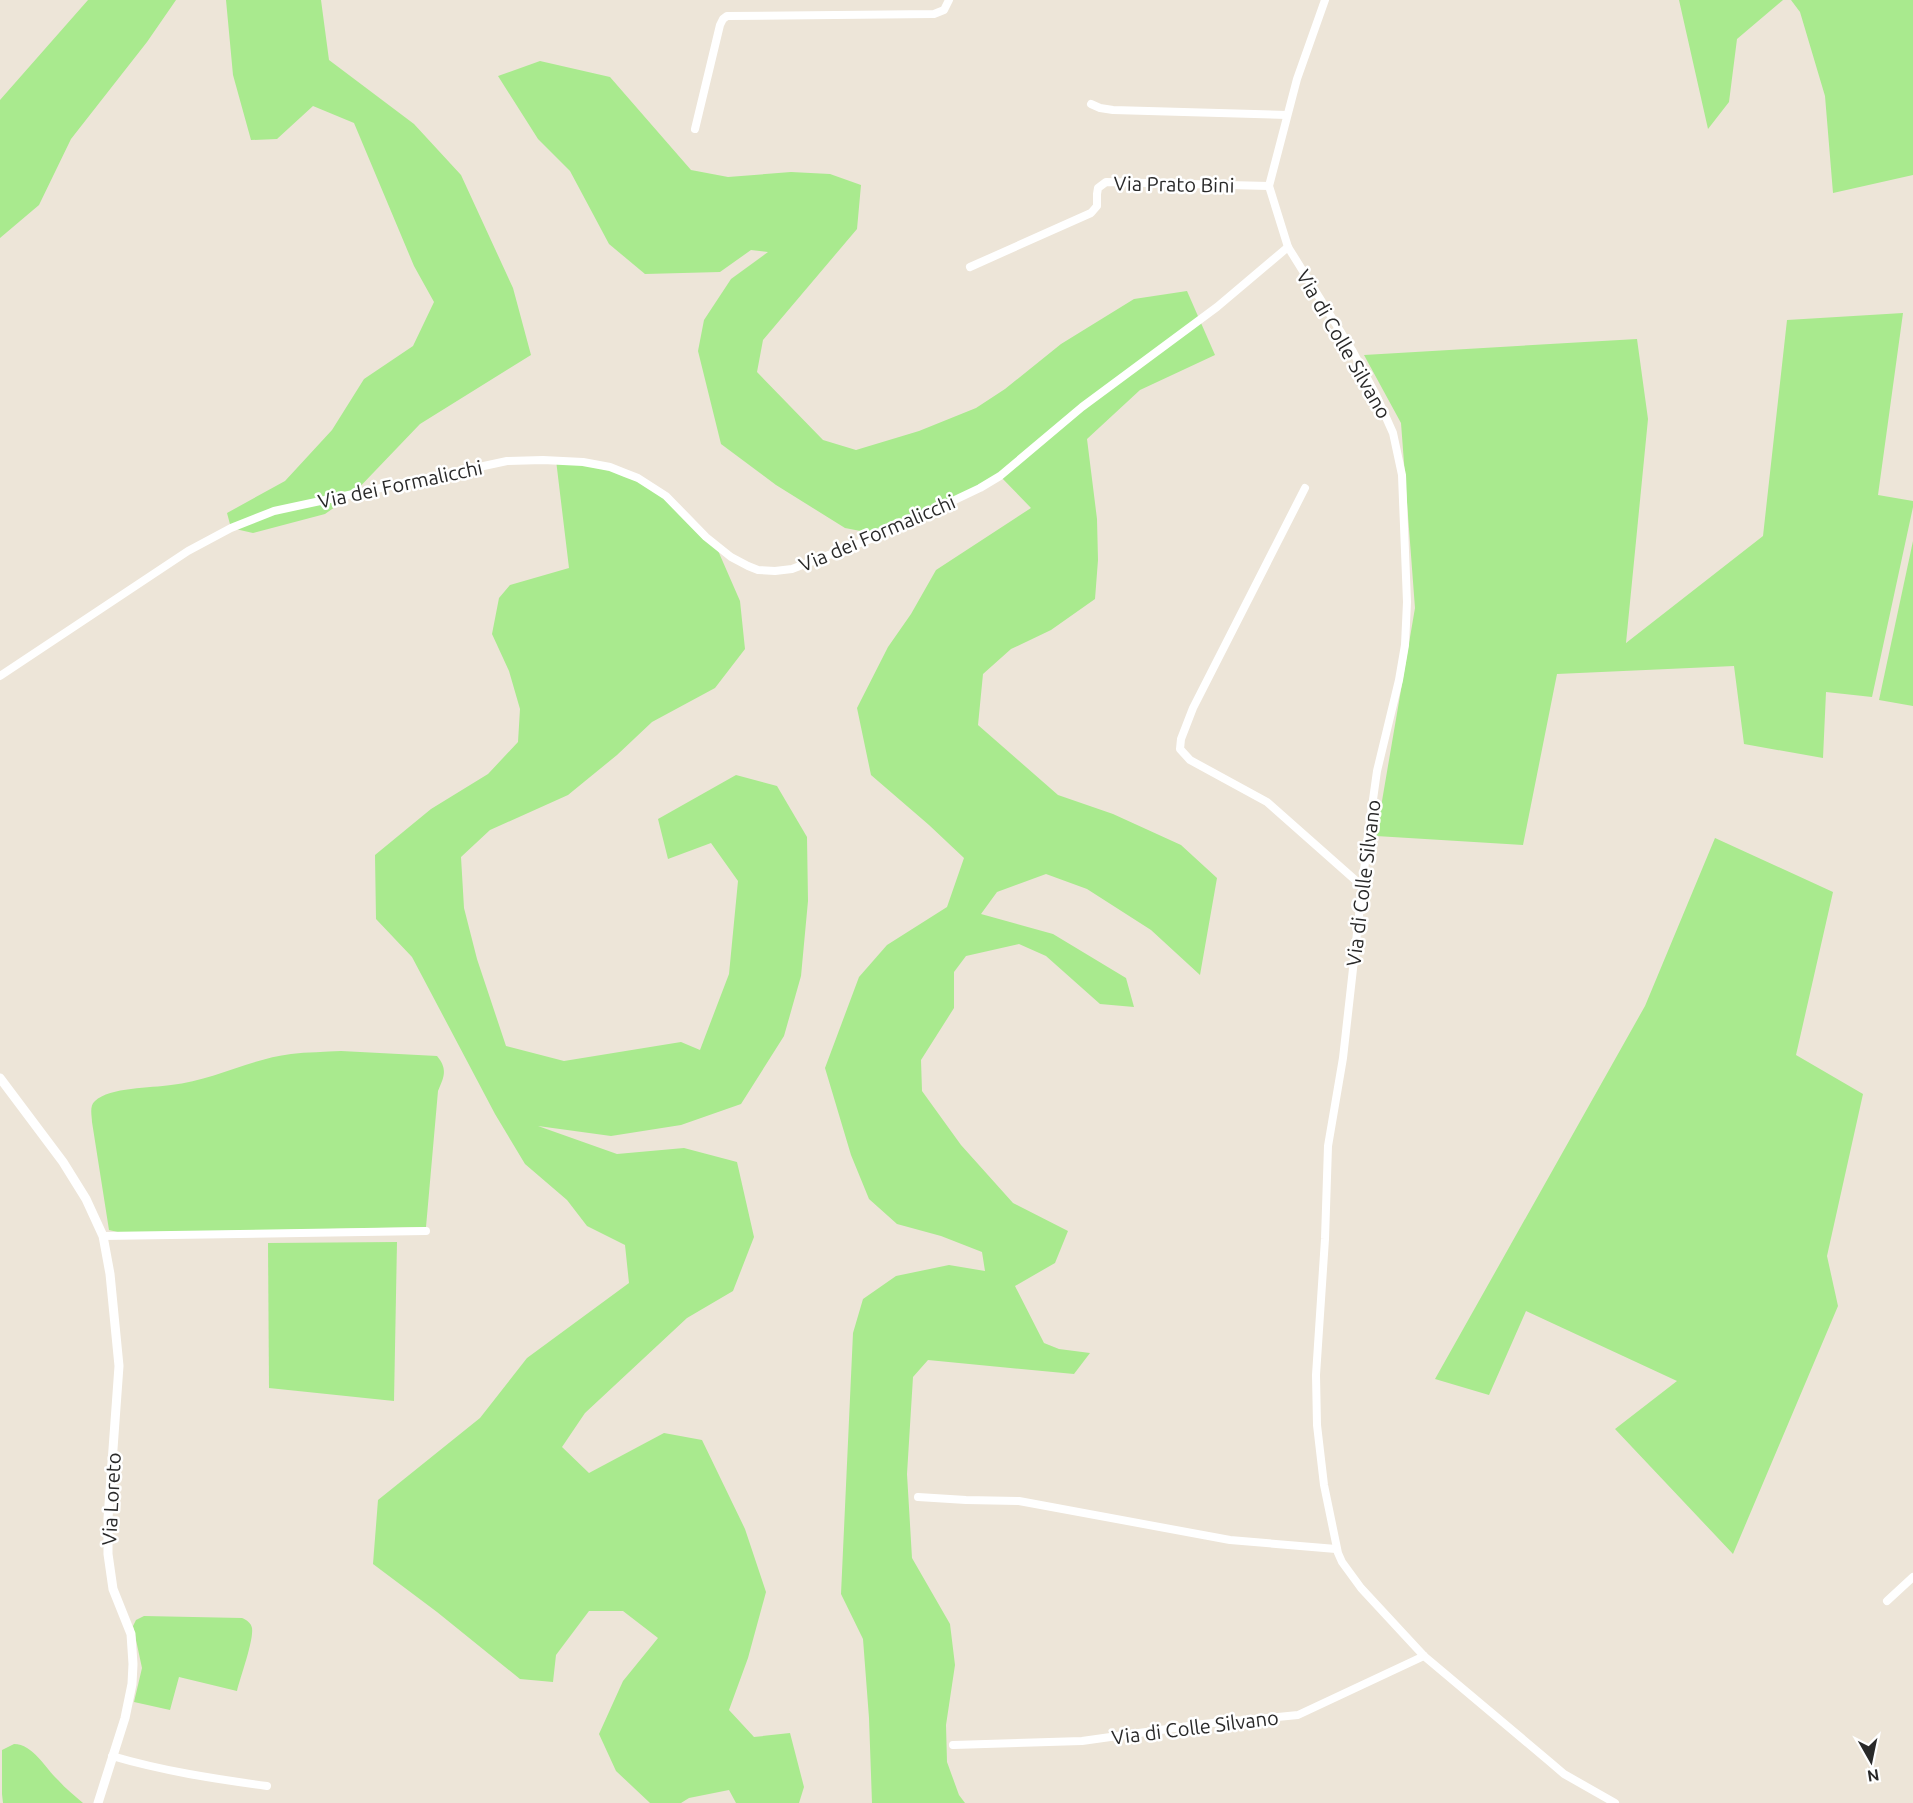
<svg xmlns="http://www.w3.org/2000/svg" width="1913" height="1803" viewBox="0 0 1913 1803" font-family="Ubuntu,sans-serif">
<rect width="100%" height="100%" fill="#ede5d8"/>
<g fill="#a9ea8e">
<polygon points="88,0 176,0 147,42 71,139 39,205 0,238 0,100"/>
<polygon points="226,0 321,0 329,60 414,124 461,175 513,288 531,355 420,424 352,495 325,514 253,533 231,528 227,513 285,481 332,430 364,379 413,346 434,302 414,266 354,123 313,106 277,139 251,140 233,75"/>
<polygon points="1679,0 1783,0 1737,39 1729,102 1708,129"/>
<polygon points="1791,0 1913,0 1913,175 1833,193 1825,96 1800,12"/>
<polygon points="540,61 610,77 691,170 728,177 791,172 830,174 861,185 857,229 763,340 757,372 823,440 856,450 919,431 976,408 1005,389 1061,344 1134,299 1187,291 1215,355 1140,390 1087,439 1097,519 1098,560 1095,599 1051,630 1011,649 983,674 978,725 1058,795 1113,814 1181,845 1217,878 1200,975 1151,930 1087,889 1046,874 997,892 981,914 1053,934 1126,978 1134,1007 1100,1004 1046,956 1019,944 966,956 954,972 954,1008 921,1060 922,1091 961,1145 1013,1203 1068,1231 1055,1263 1015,1286 1044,1343 1059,1349 1090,1353 1074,1374 928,1360 913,1377 907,1474 912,1558 950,1624 955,1665 946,1725 947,1762 959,1795 965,1803 872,1803 869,1718 863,1639 841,1594 853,1333 863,1299 896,1276 949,1265 985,1271 982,1252 941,1236 897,1224 869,1199 851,1155 825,1068 859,977 887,945 947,907 964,858 929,825 871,775 857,708 888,647 911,614 936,570 1031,508 1000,476 881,535 845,528 776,485 721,444 698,351 704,320 731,279 768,252 751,250 720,272 645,274 609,244 570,171 538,139 498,76"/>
<polygon points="1903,313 1878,495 1913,501 1913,507 1872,697 1826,692 1823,758 1744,744 1734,666 1557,674 1523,845 1376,836 1415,608 1401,423 1364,355 1637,339 1648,419 1626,643 1763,536 1787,320"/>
<polygon points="556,460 598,465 655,489 716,546 740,601 745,649 715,688 652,722 617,755 568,795 490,830 461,857 464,908 477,959 506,1046 564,1061 681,1042 700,1050 729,974 738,881 711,843 668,859 658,819 736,775 777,786 807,837 808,901 801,976 784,1036 741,1104 681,1125 611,1136 538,1126 617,1154 684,1148 737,1162 754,1237 733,1291 687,1318 585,1413 562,1447 589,1473 664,1433 702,1440 745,1529 766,1592 748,1658 729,1710 754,1737 790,1733 804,1787 799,1803 736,1803 729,1790 689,1798 681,1803 650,1803 616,1771 599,1734 623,1681 658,1638 623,1611 589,1611 556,1655 553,1682 520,1679 437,1612 373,1564 378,1500 480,1418 527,1358 629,1283 625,1245 587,1226 567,1200 525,1164 495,1114 412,957 376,919 375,855 431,809 488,774 518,742 520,709 509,671 492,634 499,598 510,585 569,568"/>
<polygon points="1913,541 1913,706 1879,700"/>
<polygon points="1715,838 1833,892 1796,1055 1863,1094 1827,1256 1838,1306 1733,1554 1615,1429 1677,1381 1526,1311 1489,1395 1435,1379 1645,1006"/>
<path d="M341,1051L437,1056C448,1069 444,1077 438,1091L426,1227L122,1233L109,1230L92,1122C92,1116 89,1106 95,1101C110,1087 151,1088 171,1085C212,1081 250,1059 291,1054C307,1052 325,1052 341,1051Z"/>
<polygon points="397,1242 394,1401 269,1388 268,1243"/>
<path d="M144,1616L242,1618C247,1620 251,1623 252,1628C254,1640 240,1678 237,1691L179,1677L170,1710L134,1702L142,1668L133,1626L136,1620Z"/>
<path d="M14,1744C33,1744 45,1768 58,1780C66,1789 75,1796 83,1803H3L2,1794V1750Z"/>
</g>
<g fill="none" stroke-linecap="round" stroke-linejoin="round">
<g stroke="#fff" stroke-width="8">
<polyline points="1325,0 1297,79 1269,186 1288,247 1352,350 1376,395 1393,433 1402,475 1407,602 1405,645 1399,680 1377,771 1368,835 1343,1058 1328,1146 1325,1239 1316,1375 1317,1425 1324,1485 1338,1553 1342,1562 1361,1588 1424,1656 1550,1762 1564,1774 1615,1803"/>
<polyline points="1091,104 1100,108 1113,110 1287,115"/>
<polyline points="695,129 720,25 723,19 727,16 934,14 944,10 949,0"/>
<polyline points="970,267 1091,213 1097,206 1097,194 1098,188 1106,182 1269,186"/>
<polyline points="1305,488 1193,708 1181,739 1180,749 1190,760 1267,802 1362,886"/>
<polyline points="0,676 188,551 231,528 274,511 507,461 543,460 583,462 610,467 625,473 638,478 666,496 706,537 731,557 748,566 758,570 775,571 792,569 881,535 980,488 1000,476 1082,407 1217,307 1288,247"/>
<polyline points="103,1236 426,1231"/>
<polyline points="918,1497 966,1500 1019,1501 1230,1540 1336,1549"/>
<polyline points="1887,1601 1913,1577"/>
<polyline points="953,1745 1082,1741 1203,1724 1298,1715 1424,1656"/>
<path d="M112,1756C163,1771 215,1779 267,1786"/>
</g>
<polyline stroke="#fff" stroke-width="9" points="0,1078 63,1162 86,1199 103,1236 110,1274 119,1366 108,1518 108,1554 113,1589 131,1634 133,1664 132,1684 125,1718 98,1803"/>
</g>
<g text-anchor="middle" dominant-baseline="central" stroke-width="5" stroke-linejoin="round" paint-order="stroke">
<g font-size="20" fill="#292929" stroke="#fff">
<text transform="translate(1174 184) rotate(1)">Via Prato Bini</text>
<text transform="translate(1344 344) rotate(60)">Via di Colle Silvano</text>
<text transform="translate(400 484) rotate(-12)">Via dei Formalicchi</text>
<text transform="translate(877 533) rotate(-23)">Via dei Formalicchi</text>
<text transform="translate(1363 883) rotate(-83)">Via di Colle Silvano</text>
<text transform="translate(111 1499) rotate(-87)">Via Loreto</text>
<text transform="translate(1195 1727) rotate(-7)">Via di Colle Silvano</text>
</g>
</g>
<g transform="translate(1871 1761) rotate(171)" stroke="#ffffff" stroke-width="4.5" paint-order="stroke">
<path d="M0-4.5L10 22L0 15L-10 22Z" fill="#292929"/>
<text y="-9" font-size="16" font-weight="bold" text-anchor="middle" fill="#292929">N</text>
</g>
</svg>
